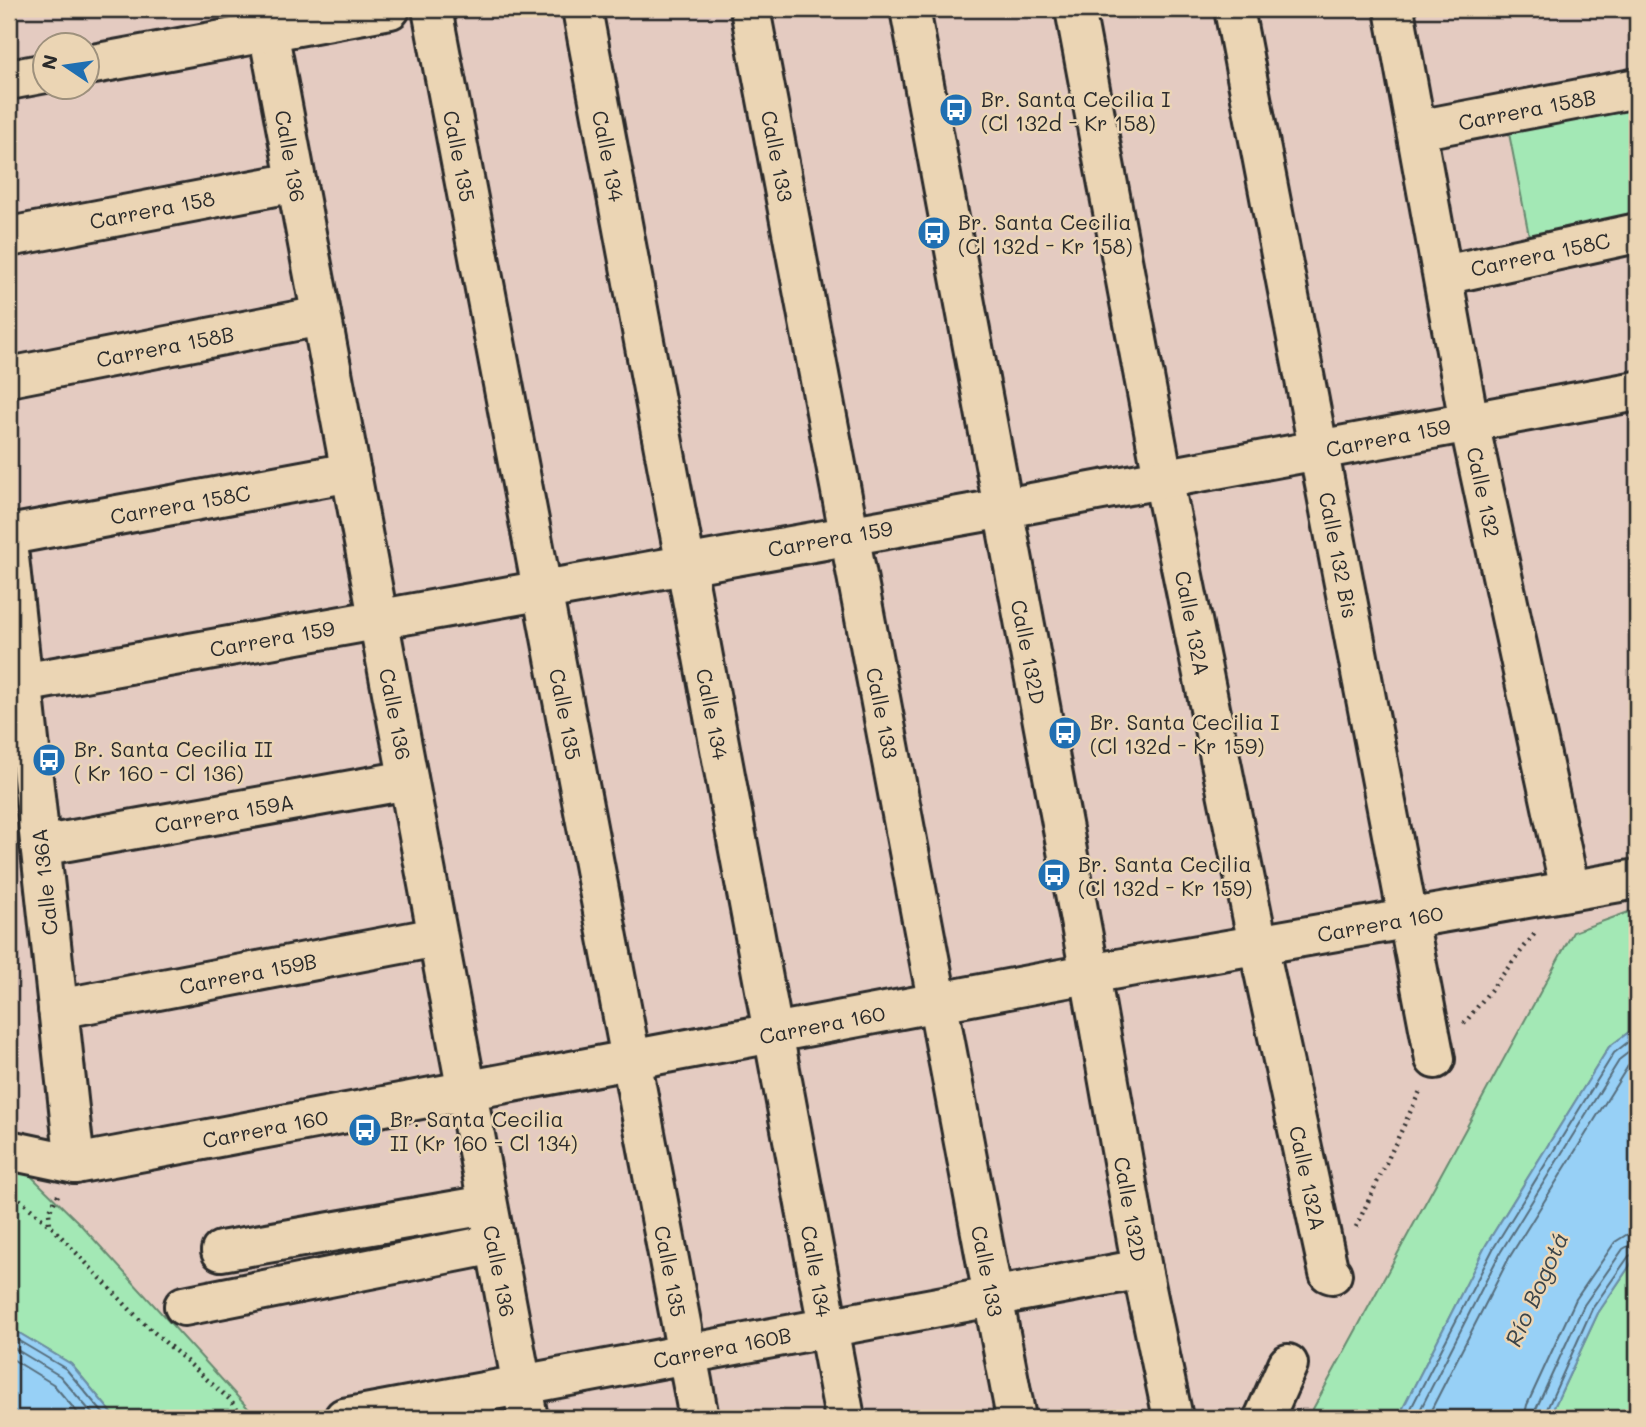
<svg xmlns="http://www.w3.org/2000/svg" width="1646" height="1427" viewBox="0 0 1646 1427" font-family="Mali,sans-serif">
<rect width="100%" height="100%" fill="#e4cbc1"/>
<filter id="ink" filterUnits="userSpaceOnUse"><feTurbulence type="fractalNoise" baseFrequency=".0143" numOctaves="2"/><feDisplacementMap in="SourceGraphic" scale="14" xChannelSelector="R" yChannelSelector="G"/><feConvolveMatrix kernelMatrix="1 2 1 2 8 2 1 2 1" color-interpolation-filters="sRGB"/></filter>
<g filter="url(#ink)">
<g fill="#a3e8b5" stroke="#678a70" stroke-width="2">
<polygon points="1637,88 1637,233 1533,256 1505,113"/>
<polygon points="1637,909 1637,1026 1609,1047 1486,1245 1398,1418 1308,1418 1573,932"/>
<polygon points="9,1162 31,1176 79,1223 257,1418 116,1418 71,1364 9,1327"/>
<polygon points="1637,1255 1637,1418 1549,1418 1598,1313"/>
</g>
<g fill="#97d0f6" stroke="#6c8ea5" stroke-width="2">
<polygon points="1637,1026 1637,1255 1598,1313 1549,1418 1398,1418 1486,1245 1609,1047"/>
<polygon points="9,1327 71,1364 116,1418 9,1418"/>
</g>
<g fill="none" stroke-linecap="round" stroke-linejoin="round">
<g stroke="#566d7c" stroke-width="2">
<polyline points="9,1335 66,1369 107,1418"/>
<polyline points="9,1345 60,1376 96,1418"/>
<polyline points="9,1357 53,1384 82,1418"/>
<polyline points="1406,1418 1493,1249 1614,1053 1637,1035"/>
<polyline points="1416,1418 1500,1253 1620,1059 1637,1046"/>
<polyline points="1427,1418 1509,1258 1628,1066 1637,1059"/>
<polyline points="1524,1418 1527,1405 1576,1299 1615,1242 1626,1235 1637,1233"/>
<polyline points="1535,1418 1536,1409 1584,1305 1623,1249 1630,1245 1637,1244"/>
<polyline points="1543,1418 1592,1309 1629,1256 1637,1253"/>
</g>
<defs>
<g id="minor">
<polyline points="264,9 528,1418"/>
<polyline points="432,9 699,1418"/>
<polyline points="582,9 845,1418"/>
<polyline points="750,9 1016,1418"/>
<polyline points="910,9 1090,974 1142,1269 1173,1418"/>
<polyline points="1075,9 1163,478 1258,944 1329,1273 1332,1274"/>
<polyline points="1234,9 1435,1059"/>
<polyline points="1394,9 1469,422 1570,890"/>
<polyline points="88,65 390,9"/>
<polyline points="9,80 46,73"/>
<polyline points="1417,130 1637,88"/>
<polyline points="9,237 296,182"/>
<polyline points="1444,275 1637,233"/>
<polyline points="9,377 321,316"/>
<polyline points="9,535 351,472"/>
<polyline points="9,557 75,1164"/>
<polyline points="22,683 1021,505 1637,391"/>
<polyline points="40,846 408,780"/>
<polyline points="58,1009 437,937"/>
<polyline points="9,1150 75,1164 1077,976 1637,879"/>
<polyline points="221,1251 487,1205"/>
<polyline points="184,1306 495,1244"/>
<polyline points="344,1418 1142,1269"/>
<polyline points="1264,1418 1288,1364"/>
</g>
</defs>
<use href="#minor" stroke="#2b2b2b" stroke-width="44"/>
<g stroke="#2b2b2b" stroke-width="4.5" stroke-dasharray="2 5" stroke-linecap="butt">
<polyline points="1464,1024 1536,932"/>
<polyline points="9,1190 49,1225"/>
<polyline points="58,1195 49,1212 50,1225 138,1318 229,1399 244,1418"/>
<polyline points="1356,1227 1421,1089"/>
</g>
<use href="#minor" stroke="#ebd5b4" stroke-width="38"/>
</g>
</g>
<defs>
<symbol id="bus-disc" viewBox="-11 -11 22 22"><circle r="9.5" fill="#1f6fb2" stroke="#ebd5b4"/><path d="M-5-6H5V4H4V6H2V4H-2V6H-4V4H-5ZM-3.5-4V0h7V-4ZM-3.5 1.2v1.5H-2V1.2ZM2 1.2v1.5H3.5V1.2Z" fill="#fff"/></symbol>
</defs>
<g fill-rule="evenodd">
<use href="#bus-disc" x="937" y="91" width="38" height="38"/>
<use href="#bus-disc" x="915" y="214" width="38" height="38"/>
<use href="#bus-disc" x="1046" y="714" width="38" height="38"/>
<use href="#bus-disc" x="30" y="741" width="38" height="38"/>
<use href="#bus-disc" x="1035" y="856" width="38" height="38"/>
<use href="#bus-disc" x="346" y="1111" width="38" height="38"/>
</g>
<g text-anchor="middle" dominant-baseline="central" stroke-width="5" stroke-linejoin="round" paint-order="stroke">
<g font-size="21" fill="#2b2b2b" stroke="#ebd5b4" text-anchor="start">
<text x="981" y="98">Br. Santa Cecilia I<tspan x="981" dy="24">(Cl 132d - Kr 158)</tspan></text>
<text x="958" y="221">Br. Santa Cecilia<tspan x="958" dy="24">(Cl 132d - Kr 158)</tspan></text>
<text x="1090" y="721">Br. Santa Cecilia I<tspan x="1090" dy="24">(Cl 132d - Kr 159)</tspan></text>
<text x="74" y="748">Br. Santa Cecilia II<tspan x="74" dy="24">( Kr 160 - Cl 136)</tspan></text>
<text x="1078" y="863">Br. Santa Cecilia<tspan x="1078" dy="24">(Cl 132d - Kr 159)</tspan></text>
<text x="390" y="1118">Br. Santa Cecilia<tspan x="390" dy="24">II (Kr 160 - Cl 134)</tspan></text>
</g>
<g font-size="21" fill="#2b2b2b" stroke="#ebd5b4">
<text transform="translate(1527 109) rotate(-11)">Carrera 158B</text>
<text transform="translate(291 156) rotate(80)">Calle 136</text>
<text transform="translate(460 156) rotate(79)">Calle 135</text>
<text transform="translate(609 156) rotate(79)">Calle 134</text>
<text transform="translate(778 156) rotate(79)">Calle 133</text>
<text transform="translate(152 209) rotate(-11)">Carrera 158</text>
<text transform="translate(1540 254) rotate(-12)">Carrera 158C</text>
<text transform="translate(165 346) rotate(-11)">Carrera 158B</text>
<text transform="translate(1388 437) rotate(-11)">Carrera 159</text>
<text transform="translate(1484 492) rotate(78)">Calle 132</text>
<text transform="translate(180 504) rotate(-10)">Carrera 158C</text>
<text transform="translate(830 538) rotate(-10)">Carrera 159</text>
<text transform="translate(1339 555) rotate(79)">Calle 132 Bis</text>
<text transform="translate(1193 623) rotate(79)">Calle 132A</text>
<text transform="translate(272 638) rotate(-10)">Carrera 159</text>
<text transform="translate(1029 652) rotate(79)">Calle 132D</text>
<text transform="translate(883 713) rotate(79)">Calle 133</text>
<text transform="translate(396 714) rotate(79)">Calle 136</text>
<text transform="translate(566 714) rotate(79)">Calle 135</text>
<text transform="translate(713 714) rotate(79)">Calle 134</text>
<text transform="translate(224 813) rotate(-10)">Carrera 159A</text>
<text transform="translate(44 882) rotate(-96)">Calle 136A</text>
<text transform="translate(1380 923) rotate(-10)">Carrera 160</text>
<text transform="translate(248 973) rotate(-11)">Carrera 159B</text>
<text transform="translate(822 1024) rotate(-11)">Carrera 160</text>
<text transform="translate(265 1128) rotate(-11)">Carrera 160</text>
<text transform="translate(1308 1178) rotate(78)">Calle 132A</text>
<text transform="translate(1131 1209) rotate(80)">Calle 132D</text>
<text transform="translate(500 1271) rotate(79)">Calle 136</text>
<text transform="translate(671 1271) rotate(79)">Calle 135</text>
<text transform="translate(817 1271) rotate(80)">Calle 134</text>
<text transform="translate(988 1271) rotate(79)">Calle 133</text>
<text transform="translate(722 1347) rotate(-11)">Carrera 160B</text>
</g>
<g font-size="23" font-style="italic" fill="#3b4449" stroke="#ebd5b4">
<text transform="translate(1536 1289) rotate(-66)">Río Bogotá</text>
</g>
</g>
<rect width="1646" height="1427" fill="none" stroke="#ebd5b4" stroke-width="35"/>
<rect x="18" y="18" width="1611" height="1392" fill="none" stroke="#2b2b2b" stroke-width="2.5" filter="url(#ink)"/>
<g transform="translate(66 66) rotate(283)"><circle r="33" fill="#ebd5b4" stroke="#9e917d" stroke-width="2"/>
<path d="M0-5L12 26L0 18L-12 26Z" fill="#1f6fb2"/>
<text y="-10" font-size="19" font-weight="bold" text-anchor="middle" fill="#2b2b2b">N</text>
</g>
</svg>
